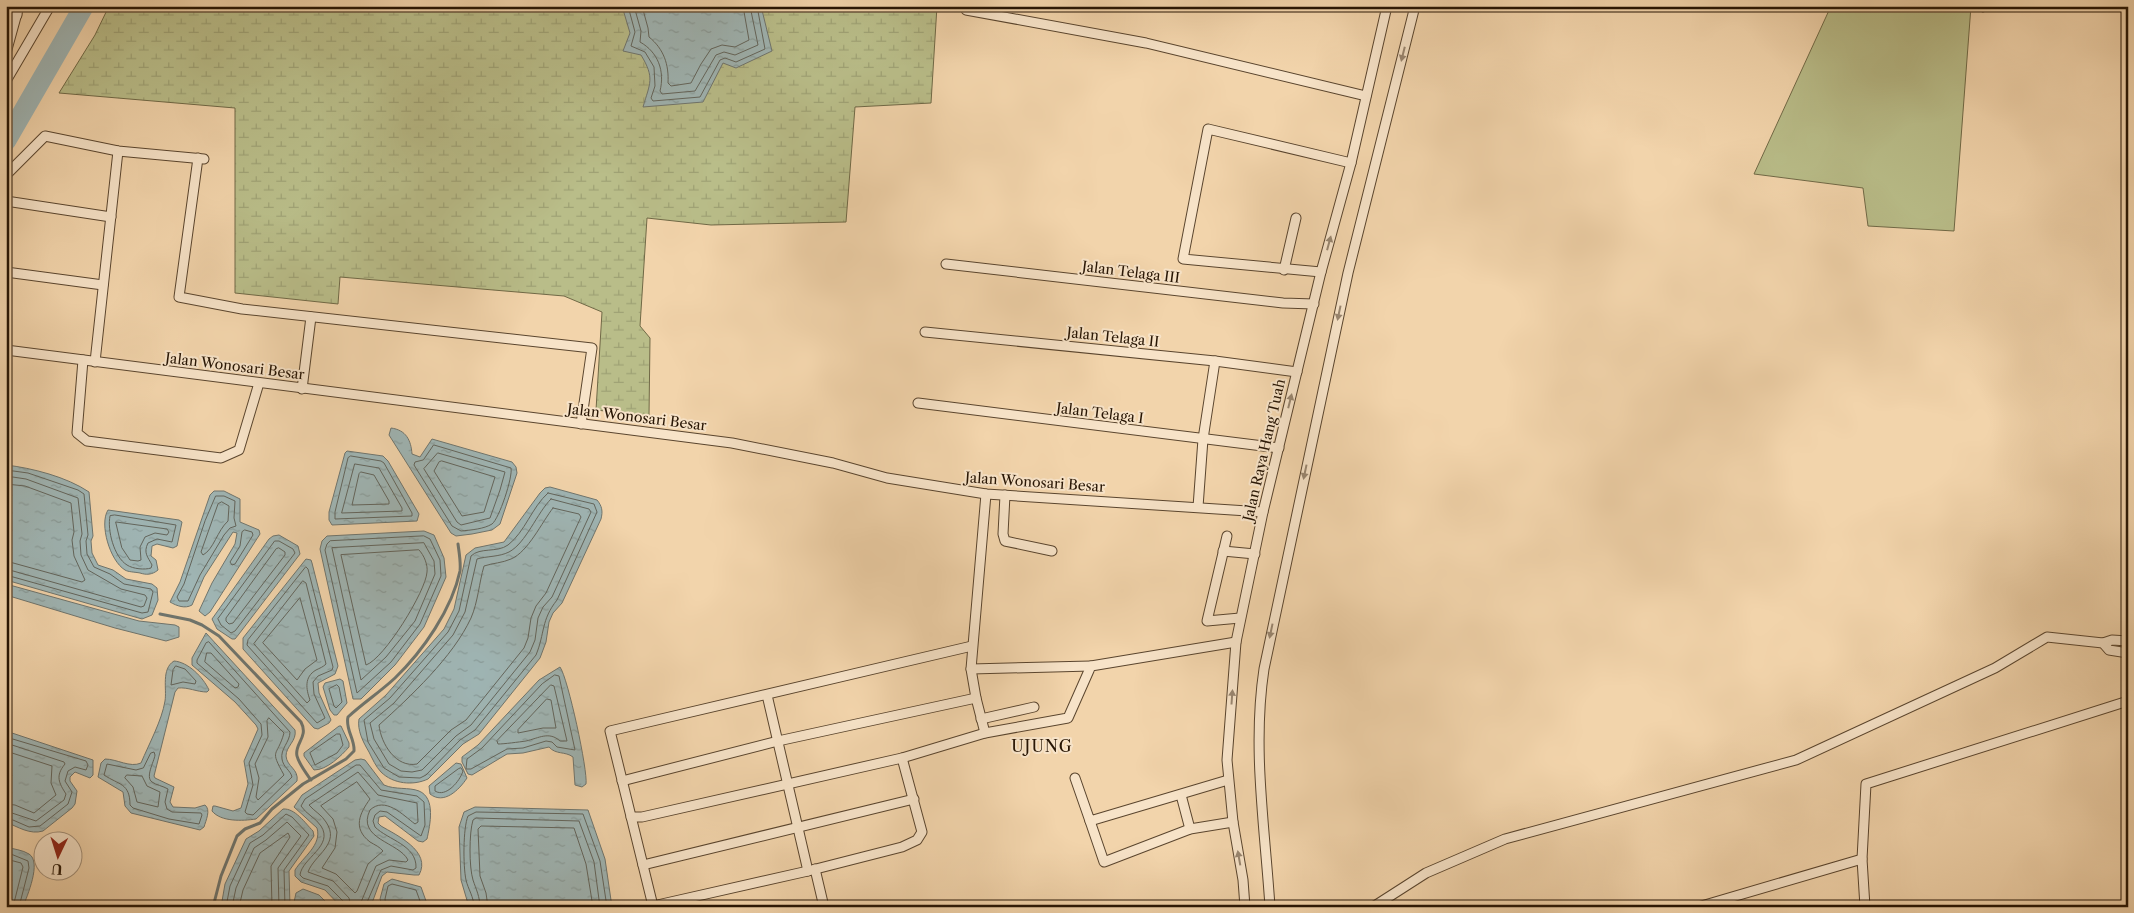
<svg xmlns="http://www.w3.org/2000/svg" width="2134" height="913" viewBox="0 0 2134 913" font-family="'Libre Caslon Text',serif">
<defs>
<pattern id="wetland-marsh" width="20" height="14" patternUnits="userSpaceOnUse" patternTransform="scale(1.25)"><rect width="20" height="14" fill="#b9bd89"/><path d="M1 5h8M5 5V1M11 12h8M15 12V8" fill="none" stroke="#9fa275"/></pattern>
<pattern id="water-ripples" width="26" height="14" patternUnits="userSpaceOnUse" patternTransform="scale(1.25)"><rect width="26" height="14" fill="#9fb5b4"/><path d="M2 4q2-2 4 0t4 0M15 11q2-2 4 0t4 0" fill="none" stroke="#899b99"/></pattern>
</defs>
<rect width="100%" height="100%" fill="#f2d4ab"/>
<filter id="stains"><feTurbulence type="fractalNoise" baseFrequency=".004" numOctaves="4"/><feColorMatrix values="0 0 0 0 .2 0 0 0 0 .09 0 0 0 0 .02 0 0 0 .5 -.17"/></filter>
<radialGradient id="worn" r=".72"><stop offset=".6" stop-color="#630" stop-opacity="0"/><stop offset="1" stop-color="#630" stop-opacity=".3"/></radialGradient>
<polygon fill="#b9bd89" stroke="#706946" points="1831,6 1971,6 1954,231 1868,226 1863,188 1754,174"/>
<polygon fill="url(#wetland-marsh)" stroke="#706946" points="109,6 937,6 931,103 855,107 846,222 711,225 647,218 640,326 650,338 649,416 596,410 602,312 564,296 340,277 338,304 235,293 235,108 59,93 95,35"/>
<g fill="url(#water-ripples)" stroke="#6f756e">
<path d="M622,6H761L772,51L736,68L723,63L703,102L643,107C650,83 655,78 641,55L623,51L630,33Z"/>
<path d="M391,428C406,430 411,440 412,454L420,457L432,439L512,462L516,467L517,473L500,524L492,530L472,534L456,536L451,533L389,435Z"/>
<polygon points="347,451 383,456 388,461 419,514 417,521 332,525 329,520 329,512 345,453"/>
<path d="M6,465C32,468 67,477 89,492L93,536L91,541L92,553L98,565L113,570L126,579L152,584L157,588L158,600L152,615L142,619L6,580Z"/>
<path d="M550,487L597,500C602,506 603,511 601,519L562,603L553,613L549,622L546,642L540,658L479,734L463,744L428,779C413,786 393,784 381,772C376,767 372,758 369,752C363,742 357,730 359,719L386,695L444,629L454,609L466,555L475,548L504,542L540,493L545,488Z"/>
<path d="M214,491H224L240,499V522L259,530L260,534L210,612L205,616L199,611L212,583L235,544L237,533L233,532L204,577L192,605C185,609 177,606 170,602L180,582L210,495Z"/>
<path d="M108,510L179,520L182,522L177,546L173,548L157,544L152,546L151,556L156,560L158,570C152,575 146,575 140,573C135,572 128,572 125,570C110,561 99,524 108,510Z"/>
<polygon points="424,531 434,535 444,558 446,577 424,627 395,665 361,699 353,699 320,549 322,541 327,536"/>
<polygon points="279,535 298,546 300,554 239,634 235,639 232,639 217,629 212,619 269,539 273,536"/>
<polygon points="306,559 311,560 312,563 338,666 335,674 318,683 319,693 331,720 329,723 318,729 314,728 243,649 243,638"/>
<polygon points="6,584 139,621 175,625 179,627 179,637 166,641 115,628 6,595"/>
<path d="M206,633L295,730C297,741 286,746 286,756C287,767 299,769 297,781L256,819C242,821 221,822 212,811L213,806H215L233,811L241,808L248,784L244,761L258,729L256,725L235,702L192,665V658Z"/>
<path d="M174,661C188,662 203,677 209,690L207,692C197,692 188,687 178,688L175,692L154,776L155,778L174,787L170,802L173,807L195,808L205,805C211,810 206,820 204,827L200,830L131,813L125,806L123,792L98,777L101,763L105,759C117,759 130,768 141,763C149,744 162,720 165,701C167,689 161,669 174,661Z"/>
<path d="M560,667C568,678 588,771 586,784L582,787L575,785L573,757C565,751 556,755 549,747L523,753L507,754L472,775L468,774L462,762V757L478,745L539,680Z"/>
<polygon points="340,679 343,681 347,703 337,715 334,715 330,710 323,687 325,683"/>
<path d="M339,726H341L349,743V747C341,756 327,770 314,770L304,756V753Z"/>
<path d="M6,731L93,760V775L90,778L75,772L70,777V781L77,791L75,804L72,808L43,831C30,835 18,827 6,822Z"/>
<path d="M361,759L365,760L384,785C395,790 409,787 419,791C436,798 430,825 427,839L423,842L418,841L385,816L379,817L378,823L381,826C396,835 432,851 419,875H414L387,872L382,876L372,903L366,907H341L325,890L301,882L295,876V870C303,857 322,845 317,828L294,807L302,795L355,760Z"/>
<path d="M456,763L461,764L467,778C459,790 444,805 430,794L429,786Z"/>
<polygon points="475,807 588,810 605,859 612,907 469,907 461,880 459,827 464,812"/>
<path d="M283,809C295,808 305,823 313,831L314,836L289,871L290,907H221L225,884L246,839L259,831Z"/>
<path d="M6,847C13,849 23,850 29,854C42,862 27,896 23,907H6Z"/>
<polygon points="392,879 421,887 426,901 424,906 382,905 380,899 384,884"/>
<polygon points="303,889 319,895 331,907 293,907 296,893"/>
</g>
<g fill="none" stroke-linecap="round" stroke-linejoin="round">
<g stroke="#63655c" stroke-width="1">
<polyline points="628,6 635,32 631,46 645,52 654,67 655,86 651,98 653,101 700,97 720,60 725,58 736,62 765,49 757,6"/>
<path d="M634,6L641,31L640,42C658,52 665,71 660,91L662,94L695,91L716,55L724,52L735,55L758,45L750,6"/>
<path d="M642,6L648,28L649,37C664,49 669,65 668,83L671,86L691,83L701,64L711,49L722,45L735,47L749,40L743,6"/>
<path d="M434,445L511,468C513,477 499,519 492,524C484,529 471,530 461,531L452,526L414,465L415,462L423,460Z"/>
<polygon points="438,453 505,472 500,490 490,518 461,525 457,522 424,469"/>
<polygon points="351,456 381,461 384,463 412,513 412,516 335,519 335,512 348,458"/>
<polygon points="442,461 495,477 484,512 462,516 434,471 439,462"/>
<polygon points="355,464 379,468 402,508 402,511 342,513"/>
<polyline points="6,470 28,473 78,490 84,494 88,535 86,541 87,554 94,567 110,574 124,584 151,589 153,592 148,612 142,613 6,575"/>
<polygon points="361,472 374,475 389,501 389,504 352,505 359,474"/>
<polyline points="6,476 26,479 78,498 82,534 80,541 81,555 88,570 121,589 145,595 147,598 144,606 141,607 6,569"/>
<polyline points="6,484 25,486 71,503 74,532 72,540 74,556 85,580 82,582 6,561"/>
<path d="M548,493L594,504L597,512L557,600C541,620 545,633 536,655L475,730L460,740L426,775L420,778L399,777L384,768L368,742L364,720L390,698L448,632L459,611L471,556C480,547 497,553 508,545C525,532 532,507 548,493Z"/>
<polygon points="216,496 224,496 235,501 234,518 236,526 230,528 224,535 200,575 188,601 179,601 177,597 184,584 205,521"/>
<path d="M551,499L589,509L591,512L552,597L543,607L538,618L535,640L530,652L471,725L456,736L422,770L412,772L401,771L389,764L374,739L370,723L394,703L453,635L465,612L477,559C487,556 499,557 509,552C526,543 537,513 551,499Z"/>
<path d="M222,502L229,506L228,521C217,531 214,549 203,555L201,552L218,504Z"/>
<path d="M553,508L579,514L581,517L546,593L536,606L531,618L528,638L524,648L466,720L451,730L417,764C396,768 381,744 379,725C410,697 453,657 471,618C478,602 479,583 484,566C493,563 502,563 511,559C528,552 542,522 553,508Z"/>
<path d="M115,515L176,525L172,542L157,539L148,543C143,553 148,557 152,565L151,568C145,570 133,569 127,565C114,557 107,530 110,516Z"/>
<polygon points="116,522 167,529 169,532 167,535 155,533 145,537 140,547 141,560 138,561 130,560 122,548"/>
<polygon points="245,530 252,532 253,535 235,564 232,565 230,562 240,546 242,532"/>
<polygon points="424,536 430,539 440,560 441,576 420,624 391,662 357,693 325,550 327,544 330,541"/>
<polygon points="275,541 279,541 293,549 295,553 235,631 231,633 221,625 218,619"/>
<polygon points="424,543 434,561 435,574 415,621 386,657 361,680 332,548"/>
<polygon points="279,548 285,552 285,555 233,623 229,624 226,621 226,618 276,549"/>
<path d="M419,550C424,555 428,565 427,572C426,591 384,659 366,665L341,555Z"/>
<polygon points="306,567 308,569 333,667 332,670 318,676 313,682 314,694 325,718 317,723 247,645 248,640"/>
<path d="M303,581L306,583L326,664C323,667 320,668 316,670C304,677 306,689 310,700L307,703L254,644Z"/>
<polygon points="300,598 317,660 305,669 297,680 263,643"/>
<path d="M209,642L290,732C290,742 280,749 282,759C283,767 291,771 292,777L253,815L247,814L245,812L253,785L249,763L262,735L261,724L239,699L197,663V660L206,643Z"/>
<polygon points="207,653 211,653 239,684 238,687 235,688 205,662"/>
<polygon points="176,666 185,669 196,681 195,684 183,682 171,685 173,670"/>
<polygon points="555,675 559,676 575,750 557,747 552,742 546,741 523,748 507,749 471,769 466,769 467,759 482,748 542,684"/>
<polygon points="337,685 339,687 342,702 336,708 334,706 329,689"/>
<path d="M551,685L554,686L567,741H560C549,731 539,738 526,741C519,742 504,744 498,744L497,741Z"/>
<polygon points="547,699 551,700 556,728 543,728 518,733 518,730"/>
<path d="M269,718L284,733C277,758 269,748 284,775L258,800L256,797L259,778L255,764L268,737L267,721Z"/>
<polygon points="337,734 340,734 343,745 337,753 315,765 310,753"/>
<polyline points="6,737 86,761 88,765 86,770 75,767 68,771 65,781 72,792 68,804 40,826 29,827 6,817"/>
<path d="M6,743L64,762L65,764C55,776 59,783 66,794L64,800L36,821L6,811"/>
<polyline points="6,751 52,766 51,783 56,795 34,813 15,805 6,804"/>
<path d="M151,753L154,752L155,755C154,762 145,777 152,782C156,785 163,786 168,789L165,802L167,809L172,812L201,813L202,815L199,824L169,819L133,808L130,805C130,783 119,785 104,775L107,764L136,770L143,768Z"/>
<path d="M461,768L463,771C460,781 446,798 435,791V786L458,769Z"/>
<polygon points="127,775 142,776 147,786 160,792 158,807 137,802 133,787 125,778"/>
<path d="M357,782L370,799C360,813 352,828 370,842C375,845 380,847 383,851L368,864L357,891L355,893L336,874L322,868L335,848L337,832L333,819L321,806Z"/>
<polyline points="6,852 28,861 29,868 19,907"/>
<polyline points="6,859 21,863 23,867 13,907"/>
<polyline points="226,907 230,886 250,843 263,835 286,814 292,817 309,835 284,870 285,907"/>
<polyline points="232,907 236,888 254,848 266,840 287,822 301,836 278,868 279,907"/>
<polyline points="239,907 243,890 260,853 288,833 290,837 271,866 272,907"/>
<path d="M344,907L343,901L328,886L303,878L300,875C302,858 334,846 321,826C316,818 306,814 301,806L305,799L356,765H360L381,790L417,796L424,802L425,825L421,836L387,812L380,811L375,815L373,821L375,827C388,840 417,845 416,868L413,870L391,866L381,870L365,907"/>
<path d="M351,907L349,898L333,881L308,872C314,855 341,844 326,822C322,815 314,811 309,805L358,772L378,795L417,803L418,822L415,824C403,815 385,796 370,810C356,839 399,842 408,860L406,862L389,860L376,866L359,907"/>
<polyline points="386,907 385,899 388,886 392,884 416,890 420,901 420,907"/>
<path d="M474,907C474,897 468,889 466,880C463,866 463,828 468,816L476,812L583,814L600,861L607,907"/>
<path d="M480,907C480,897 476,889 473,880C469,867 469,833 473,820L476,818L579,821L594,862L600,907"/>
<polyline points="488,907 486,893 480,876 478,829 481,826 574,828 586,864 593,907"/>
</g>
<g stroke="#6f756e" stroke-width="3">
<path d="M160,614L190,620L202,625L219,636L301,722C309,737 294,744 297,756C299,764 306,773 311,780"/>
<path d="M213,907L221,876L237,836L245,829L260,823L272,809L303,784L346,759L354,751C355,739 345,729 348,717C363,703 380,692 395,678C423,651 452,609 460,571C461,562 459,552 458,544"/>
</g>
<polyline stroke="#9fb5b4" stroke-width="20" points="6,141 84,6"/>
<defs>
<g id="street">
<polyline points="966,10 1146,43 1366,96"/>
<polyline points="6,13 17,15"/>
<polyline points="6,53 19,6"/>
<polyline points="6,81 50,6"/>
<polyline points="198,158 179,297 242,309 592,348 581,424"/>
<polyline points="6,175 45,136 118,151 204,159"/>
<polyline points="6,201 111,217"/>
<polyline points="946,264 1283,303 1314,304"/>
<polyline points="1284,270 1296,218"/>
<polyline points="6,272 103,285"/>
<polyline points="1321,272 1183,259 1208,129 1351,163"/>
<polyline points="925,332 1215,361 1297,372"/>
<polyline points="6,350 732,443 833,463 887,478 986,494 1263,512"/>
<polyline points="83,360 77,433 87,441 221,458 239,450 259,383"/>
<polyline points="95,362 118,151"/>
<polyline points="302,389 311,317"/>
<polyline points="918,403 1279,448"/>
<polyline points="1005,495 1003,534 1005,541 1052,551"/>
<polyline points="1198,507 1203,439 1215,361"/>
<polyline points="1227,536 1207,621 1240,618"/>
<polyline points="1223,551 1255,554"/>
<polyline points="2103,643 2109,650 2128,653"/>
<polyline points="971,669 1091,666"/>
<polyline points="767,695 808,871"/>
<polyline points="981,719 1034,707"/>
<polyline points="985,733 976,698 971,669 986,494"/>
<polyline points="902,758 922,832 917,840 902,847 808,871 653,906 610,731 972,646"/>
<polyline points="1075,778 1090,821 1228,780"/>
<polyline points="622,781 778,741 976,698"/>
<polyline points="1181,795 1190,829"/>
<polyline points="631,817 642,817 902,758 985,733 1068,718 1091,666 1236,642"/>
<polyline points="1090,821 1104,862 1190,829 1233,822"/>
<polyline points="643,865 914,799"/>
<polyline points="815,869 824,907"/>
<polyline points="1245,907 1243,880 1233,822 1227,760 1236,642 1263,512 1321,272 1351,163 1387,6"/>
<path d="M1270,907C1265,828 1252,748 1264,669L1348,273L1415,6"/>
<polyline points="1373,907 1426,873 1505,839 1796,760 1995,668 2047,637 2103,643 2112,640 2128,641"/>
<polyline points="1698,907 1862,859"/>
<polyline points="1865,907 1862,859 1866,784 2128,701"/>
</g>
</defs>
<use href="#street" stroke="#5a452e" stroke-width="11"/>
<use href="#street" stroke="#f7e3c8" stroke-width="9"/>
<defs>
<polyline id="rail" points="1983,10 1984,6"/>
</defs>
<use href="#rail" stroke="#271504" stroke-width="5"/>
<use href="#rail" stroke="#f7e3c8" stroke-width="3" stroke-dasharray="9" stroke-linecap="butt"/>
</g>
<defs><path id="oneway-solid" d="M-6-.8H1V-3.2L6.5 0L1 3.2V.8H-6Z" transform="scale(1.25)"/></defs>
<g fill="#998670">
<use href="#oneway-solid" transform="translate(1403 54) rotate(104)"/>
<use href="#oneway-solid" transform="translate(1329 243) rotate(-75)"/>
<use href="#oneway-solid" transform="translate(1339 313) rotate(102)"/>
<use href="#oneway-solid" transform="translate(1290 401) rotate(-76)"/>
<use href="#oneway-solid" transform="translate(1305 472) rotate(102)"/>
<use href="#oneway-solid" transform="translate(1271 631) rotate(102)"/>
<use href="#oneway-solid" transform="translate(1232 697) rotate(-86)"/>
<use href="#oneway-solid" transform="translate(1239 858) rotate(-100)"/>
</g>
<g text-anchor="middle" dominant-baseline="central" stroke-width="4" stroke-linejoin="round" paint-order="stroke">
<g font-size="14" fill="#271504" stroke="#f7e3c8">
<text transform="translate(1131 272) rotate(7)">Jalan Telaga III</text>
<text transform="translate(1113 337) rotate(6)">Jalan Telaga II</text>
<text transform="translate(235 366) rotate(7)">Jalan Wonosari Besar</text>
<text transform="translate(1100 413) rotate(7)">Jalan Telaga I</text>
<text transform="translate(637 417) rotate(7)">Jalan Wonosari Besar</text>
<text transform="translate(1264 450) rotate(-77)">Jalan Raya Hang Tuah</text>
<text transform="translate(1035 482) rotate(4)">Jalan Wonosari Besar</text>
</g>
<g font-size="16" letter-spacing="1" fill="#271504" stroke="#f7e3c8">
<text x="1042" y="746">UJUNG</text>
</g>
</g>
<rect width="2134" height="913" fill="none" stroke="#f2d4ab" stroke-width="25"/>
<rect x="8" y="8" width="2119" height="898" fill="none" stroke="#271504" stroke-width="2.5"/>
<rect x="12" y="12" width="2109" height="888" fill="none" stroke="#271504"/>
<g transform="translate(58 856) rotate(184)"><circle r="24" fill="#f7e3c8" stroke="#a4917a"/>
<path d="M0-4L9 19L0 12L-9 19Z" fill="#8f2418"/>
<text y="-8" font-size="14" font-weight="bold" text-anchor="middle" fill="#271504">U</text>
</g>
<rect width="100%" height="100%" filter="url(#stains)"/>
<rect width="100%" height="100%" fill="url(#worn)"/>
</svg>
